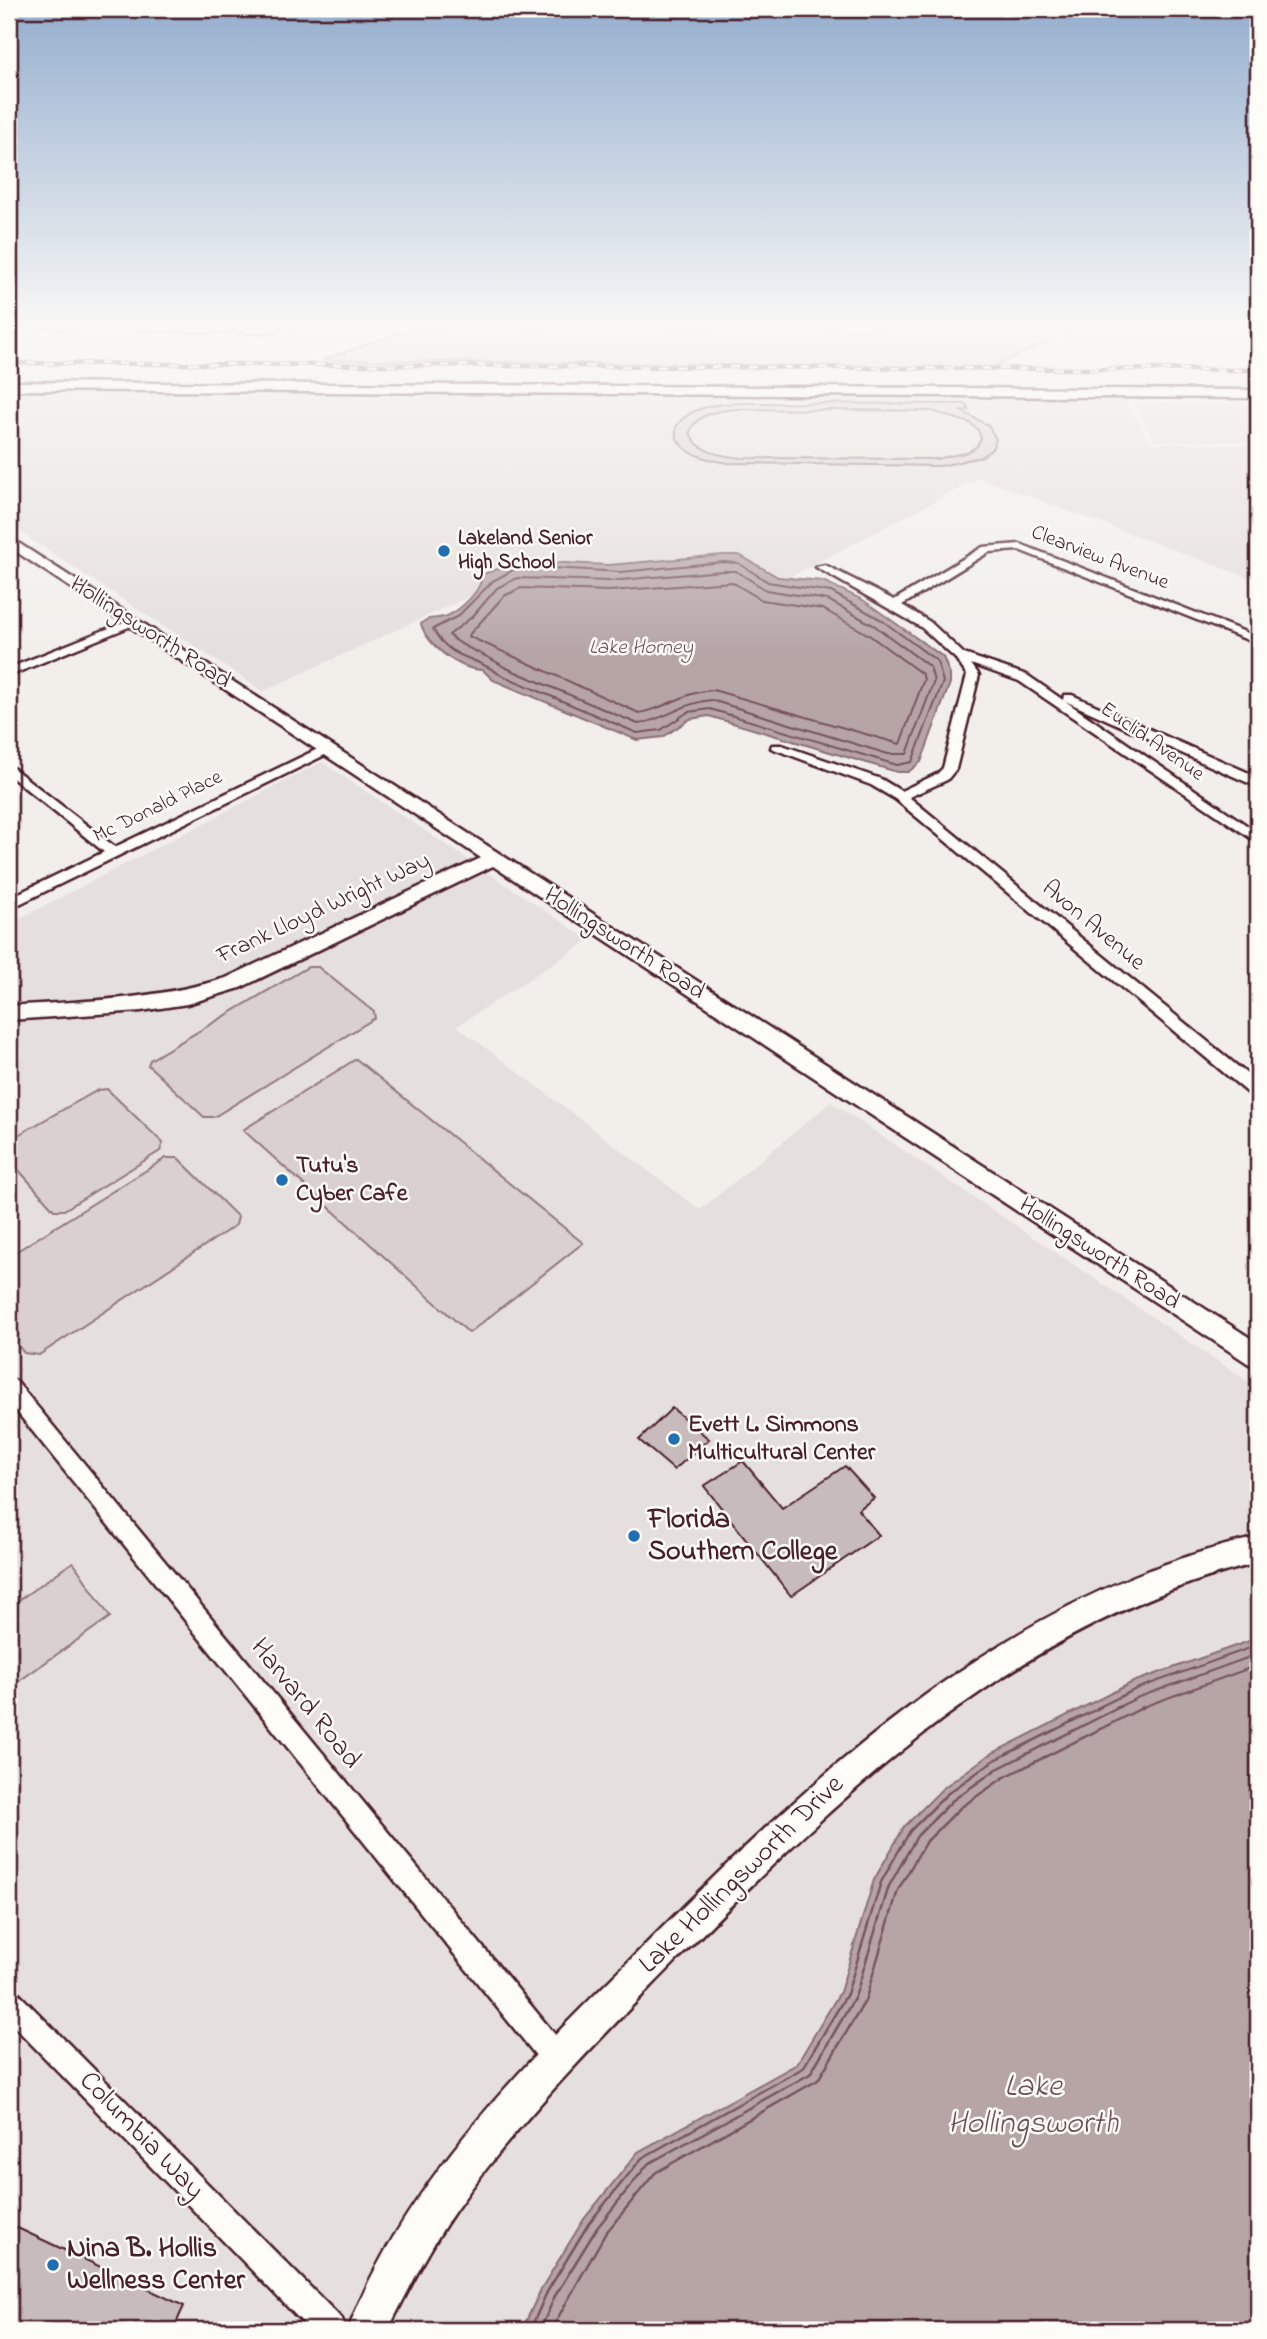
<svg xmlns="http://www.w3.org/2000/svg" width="1267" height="2339" viewBox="0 0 1267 2339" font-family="'Indie Flower',sans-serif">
<rect width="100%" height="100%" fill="#f2efeb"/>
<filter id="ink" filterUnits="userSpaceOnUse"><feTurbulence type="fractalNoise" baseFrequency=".0143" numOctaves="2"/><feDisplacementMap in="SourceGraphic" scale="14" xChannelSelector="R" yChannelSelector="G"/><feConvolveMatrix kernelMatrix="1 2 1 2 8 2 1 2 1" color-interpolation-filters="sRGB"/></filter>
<g filter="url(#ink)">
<g fill="#e5dfdd">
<polygon points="9,392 1126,400 1150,443 1247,445 1258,461 1258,581 979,478 767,589 484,590 263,691 9,525"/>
<polygon points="1133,403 1258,404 1258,453 1252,444 1245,442 1154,441"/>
<polygon points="322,762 589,940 457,1026 700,1210 831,1102 1258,1388 1258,1685 622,2330 9,2330 9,924"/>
</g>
<g fill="#d9d0cf" stroke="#92787d" stroke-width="2" fill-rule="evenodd">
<polygon points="416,327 1065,327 1074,330 991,368 323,360"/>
<path d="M747,403L966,404L969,410L961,411L988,425L996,439L992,449L981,457L941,466L728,463C709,460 672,453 676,427C689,405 723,403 747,403ZM739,409L932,411L970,423L978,430L981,438L977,446L968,452L937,459L742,458C724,456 696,453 690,432C696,413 721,410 739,409Z"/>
<polygon points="308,967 318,967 374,1012 375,1018 214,1117 204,1117 148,1065 150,1060"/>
<polygon points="356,1059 583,1243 469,1333 243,1130"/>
<polygon points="107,1089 163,1143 160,1151 64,1210 54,1210 9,1159 9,1140 98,1090"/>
<polygon points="166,1158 178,1158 238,1217 236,1225 39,1355 24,1353 9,1334 9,1256"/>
<polygon points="73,1562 110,1617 9,1688 9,1607"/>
</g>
<g fill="#b7a5a6" stroke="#8b6f75" stroke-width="2">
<path d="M723,555H739L778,577L823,581L863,600L943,657L950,675V683L921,762L908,772H897L709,716L690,719L663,737L637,740L493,680L483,670C459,670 427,645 421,624C427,616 437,620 447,616C461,610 484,588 481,575L521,561L609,565Z"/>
<polygon points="1258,1638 1258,2330 522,2330 541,2289 584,2219 638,2152 797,2064 840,1992 874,1880 904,1827 943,1788 989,1755 1133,1682"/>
</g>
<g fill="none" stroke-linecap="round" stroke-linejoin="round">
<g stroke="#76555c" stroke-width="2">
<path d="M723,562L738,563L768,582L831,592L880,619L937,661L943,682L912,762L897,765L710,709L688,712L661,730L637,733L499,674C476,656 449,660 433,629L458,616L493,581L515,569L535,567L621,572Z"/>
<path d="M723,571H736L766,590L828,600L875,626L930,667L934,681L907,754H888L711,700C685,702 664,720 638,724L504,667C486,653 466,651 449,635L473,616L497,588L517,578L609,581Z"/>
<path d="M732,582L762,600L823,609L869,635L922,674L924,679L900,744L713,690C685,691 666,709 639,713L468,636L504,596L521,588L609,591Z"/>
<polyline points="1097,1708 1136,1689 1258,1645"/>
<polyline points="1116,1708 1139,1697 1258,1654"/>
<polyline points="1140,1708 1258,1665"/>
</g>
<g stroke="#76555c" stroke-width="2.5">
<polyline points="530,2330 547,2292 589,2223 642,2158 803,2068 847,1994 881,1882 910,1831 947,1794 993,1761 1101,1707"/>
<polyline points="540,2330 555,2296 597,2228 648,2164 810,2074 855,1997 889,1886 917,1836 953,1800 997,1769 1120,1707"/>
<polyline points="551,2330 605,2234 655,2173 818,2080 865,2001 898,1890 925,1843 960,1808 1003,1778 1144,1707"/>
</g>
</g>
<g fill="#c8bbbb" stroke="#4a1f2b" stroke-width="2">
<polygon points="672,1408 709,1439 674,1470 639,1440"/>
<polygon points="743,1461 782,1508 845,1466 874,1498 858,1510 879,1535 791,1596 704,1486"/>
<polygon points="9,2224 184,2306 173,2330 9,2330"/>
</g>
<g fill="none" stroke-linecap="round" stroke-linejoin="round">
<defs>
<g id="minor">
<polygon points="9,327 294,327 266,333"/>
<polygon points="1020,544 1258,637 1258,644 1019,550 989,552 902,605 930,622 964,654 1027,675 1063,700 1064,695 1072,695 1258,777 1258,786 1253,785 1065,701 1258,833 1258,843 1019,681 971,664 979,675 956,769 947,780 909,797 1258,1083 1258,1098 1252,1096 895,799 871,785 771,748 772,745 782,745 881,779 901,791 937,774 943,768 967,675 956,659 921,627 816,567 825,565 894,600 983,547"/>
<polygon points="132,619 138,622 136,624 9,676 9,668"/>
<polygon points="326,745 332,749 331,752 9,909 9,898 104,852 9,775 9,765 115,847"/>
<polygon points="9,1378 16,1381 566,2048 570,2058 566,2068 556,2072 546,2068 9,1402"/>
<polygon points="9,1989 18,1993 342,2319 346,2330 310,2330 9,2021"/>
</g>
<g id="tertiary">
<path d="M9,537L1258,1343V1367L1249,1364L493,866L240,988L187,1004L141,1011L9,1020V1006C82,1001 155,1000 226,978L481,858L9,547Z"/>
<path d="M1258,1537V1563C1025,1619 843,1791 680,1957C601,2038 520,2118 455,2211C429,2249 408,2290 388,2330H348C402,2187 521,2067 628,1962C807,1782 1002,1594 1258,1537Z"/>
</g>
<polygon id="primary" points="9,382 1258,390 1258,398 9,390"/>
</defs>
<use href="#minor" stroke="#4a1f2b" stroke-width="5"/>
<use href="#tertiary" stroke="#4a1f2b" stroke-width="5"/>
<use href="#primary" stroke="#4a1f2b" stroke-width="5"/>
<use href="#minor" fill="#fdfcf7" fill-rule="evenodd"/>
<use href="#tertiary" fill="#fdfcf7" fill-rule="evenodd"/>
<use href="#primary" fill="#fdfcf7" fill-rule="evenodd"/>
<defs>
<polyline id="rail" points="9,363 1258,370"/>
</defs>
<use href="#rail" stroke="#4a1f2b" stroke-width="4.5"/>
<use href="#rail" stroke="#fdfcf7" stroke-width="2.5" stroke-dasharray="9" stroke-linecap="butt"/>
</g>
</g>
<linearGradient id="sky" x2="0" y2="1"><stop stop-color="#94aece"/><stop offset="0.5" stop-color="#f9f8f6"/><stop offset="1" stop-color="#f9f8f6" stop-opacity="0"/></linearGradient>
<rect width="1267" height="655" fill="url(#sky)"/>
<g fill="#1f6fb2" stroke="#fdfcf7" stroke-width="2.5">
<circle cx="444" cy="551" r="7"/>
<circle cx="282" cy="1180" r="7"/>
<circle cx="674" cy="1439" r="7"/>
<circle cx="634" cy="1536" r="7"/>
<circle cx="53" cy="2265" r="7"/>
</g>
<g text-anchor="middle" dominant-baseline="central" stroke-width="5" stroke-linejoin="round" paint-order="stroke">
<g font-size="21" font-weight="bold" fill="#4a1f2b" stroke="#fdfcf7" text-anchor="start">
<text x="458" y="539">Lakeland Senior<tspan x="458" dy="24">High School</tspan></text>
</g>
<g font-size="21" fill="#4a1f2b" stroke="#fdfcf7">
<text transform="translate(1100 558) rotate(21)">Clearview Avenue</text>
<text transform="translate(1152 742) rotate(35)">Euclid Avenue</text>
<text transform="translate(158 807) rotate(-26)">Mc Donald Place</text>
</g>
<g font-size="21" font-style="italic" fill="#704e56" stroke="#fdfcf7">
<text x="641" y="648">Lake Horney</text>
</g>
<g font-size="24" fill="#4a1f2b" stroke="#fdfcf7">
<text transform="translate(150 633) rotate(33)">Hollingsworth Road</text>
<text transform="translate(324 909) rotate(-25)">Frank Lloyd Wright Way</text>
<text transform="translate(1093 926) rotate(40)">Avon Avenue</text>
<text transform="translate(624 944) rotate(33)">Hollingsworth Road</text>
<text transform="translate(1099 1254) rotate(33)">Hollingsworth Road</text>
</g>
<g font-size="24" font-weight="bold" fill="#4a1f2b" stroke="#fdfcf7" text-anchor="start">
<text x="296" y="1166">Tutu's<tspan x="296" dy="28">Cyber Cafe</tspan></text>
<text x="688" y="1425">Evett L. Simmons<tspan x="688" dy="28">Multicultural Center</tspan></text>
</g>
<g font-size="28" font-weight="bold" fill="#4a1f2b" stroke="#fdfcf7" text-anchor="start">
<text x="648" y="1520">Florida<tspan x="648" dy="32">Southern College</tspan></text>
<text x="67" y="2249">Nina B. Hollis<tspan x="67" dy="32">Wellness Center</tspan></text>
</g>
<g font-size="28" fill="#4a1f2b" stroke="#fdfcf7">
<text transform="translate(305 1704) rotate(51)">Harvard Road</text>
<text transform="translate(742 1875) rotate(-44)">Lake Hollingsworth Drive</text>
<text transform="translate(141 2136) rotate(46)">Columbia Way</text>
</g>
<g font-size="32" font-style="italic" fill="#704e56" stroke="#fdfcf7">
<text x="1033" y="2087">Lake<tspan x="1033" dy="37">Hollingsworth</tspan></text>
</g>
</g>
<rect width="1267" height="2339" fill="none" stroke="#fdfcf7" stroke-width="35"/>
<rect x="18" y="18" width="1232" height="2304" fill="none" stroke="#4a1f2b" stroke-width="2.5" filter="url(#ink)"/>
</svg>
